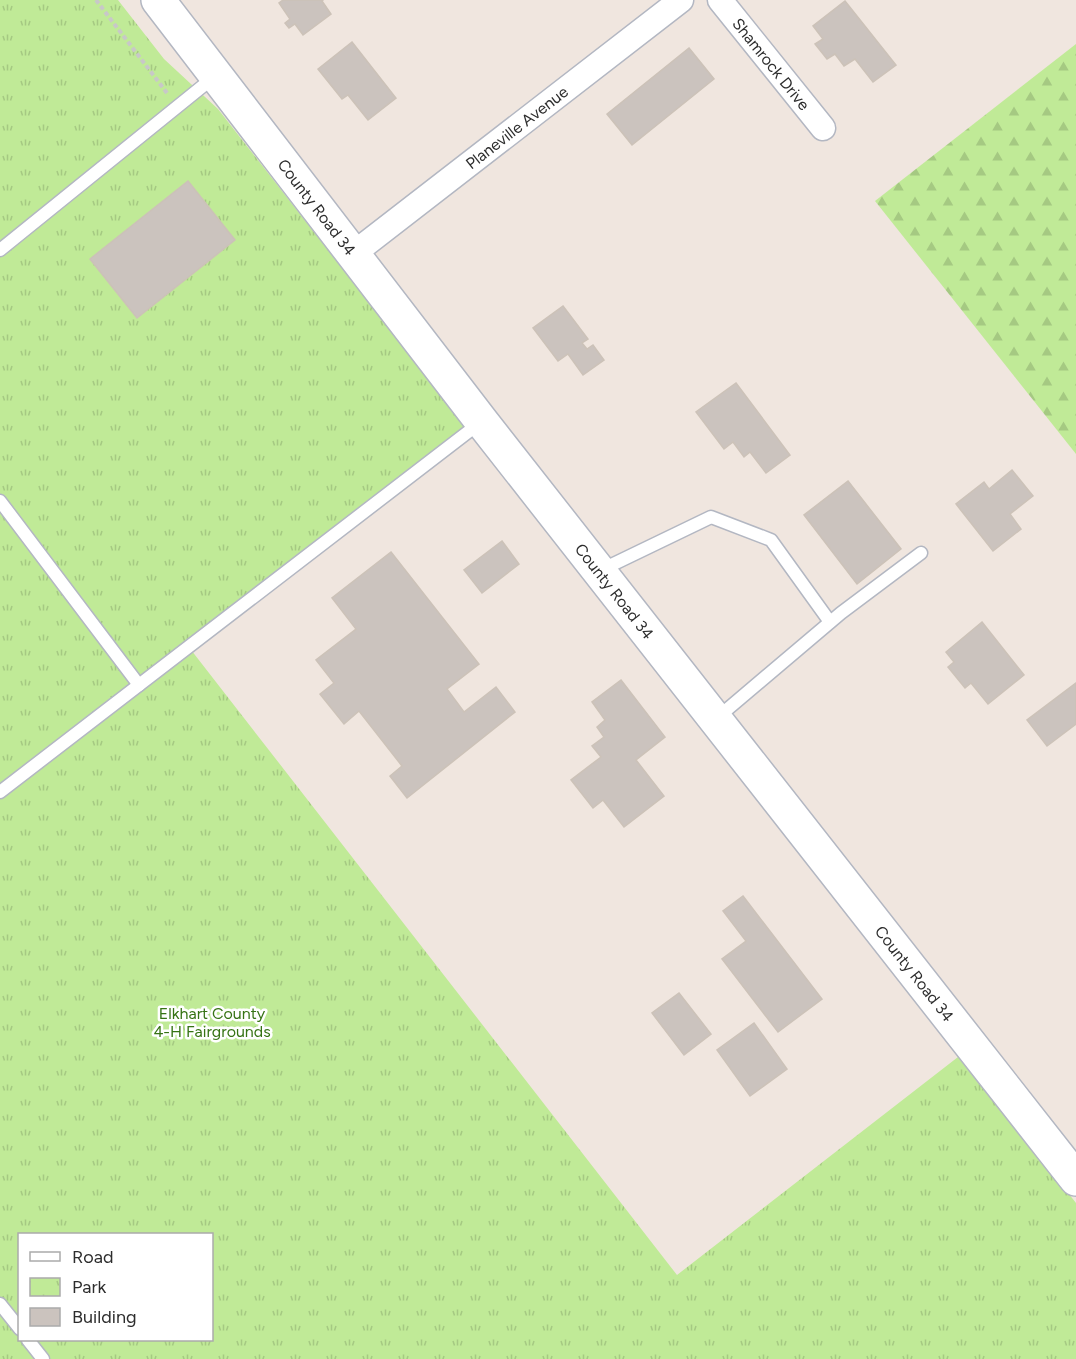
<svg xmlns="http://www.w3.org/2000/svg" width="1076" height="1359" viewBox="0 0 1076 1359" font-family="Figtree,sans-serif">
<defs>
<pattern id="forest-firs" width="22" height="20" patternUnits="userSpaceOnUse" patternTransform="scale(1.5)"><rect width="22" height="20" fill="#c0ea97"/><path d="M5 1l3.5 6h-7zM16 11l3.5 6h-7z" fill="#a5c982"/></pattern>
<pattern id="park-tufts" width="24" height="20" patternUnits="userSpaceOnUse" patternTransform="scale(1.5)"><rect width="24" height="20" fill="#c0ea97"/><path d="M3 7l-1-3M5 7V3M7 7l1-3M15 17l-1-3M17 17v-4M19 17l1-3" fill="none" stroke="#a5c982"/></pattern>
</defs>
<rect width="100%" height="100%" fill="#f0e6df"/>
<polygon fill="url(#forest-firs)" points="1076,44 1076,454 875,201"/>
<path fill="url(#park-tufts)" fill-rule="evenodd" d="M0,0H118L164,59L218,109L467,428L188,646L677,1275L958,1057L1012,1122L1076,1203V1359H0ZM20,1234H212V1340H20Z"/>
<g fill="#cbc3be" stroke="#ccc2b8" stroke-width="1.5">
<polygon points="283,0 323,0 322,1 331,14 303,35 295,24 289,28 285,23 290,19 279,3"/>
<polygon points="845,1 896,65 873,82 855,59 844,66 835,54 827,59 815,44 823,39 813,26"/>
<polygon points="352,42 396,98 368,120 348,95 342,99 318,69"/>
<polygon points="689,48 714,79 632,145 607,114"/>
<polygon points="188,181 235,240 137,318 90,259"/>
<polygon points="563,306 588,339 582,343 587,349 593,345 604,360 583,375 568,354 558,361 533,328"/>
<polygon points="736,383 790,455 766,473 750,452 744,457 733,442 724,449 696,412"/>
<polygon points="1012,470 1033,496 1010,514 1021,529 993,551 956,504 984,482 989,489"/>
<polygon points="848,481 901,549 857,584 804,515"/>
<polygon points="502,541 519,564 482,593 464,570"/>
<polygon points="391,552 479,664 447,689 464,712 496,687 515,712 407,798 390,776 402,766 359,711 344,724 320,694 334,683 316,660 356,629 332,598"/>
<polygon points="982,622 1024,675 988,704 971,683 965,688 948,667 954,662 946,652"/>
<polygon points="621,680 665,737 636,760 664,796 624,827 603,800 593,808 571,780 601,757 592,746 604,737 597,727 605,720 592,702"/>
<polygon points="1076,683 1076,724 1047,746 1027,720"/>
<polygon points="743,896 822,999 778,1032 722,959 746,941 723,911"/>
<polygon points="679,993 711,1034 684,1055 652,1013"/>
<polygon points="754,1023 787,1069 750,1096 717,1050"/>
</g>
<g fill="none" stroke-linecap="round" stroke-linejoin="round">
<defs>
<g id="lane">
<polyline points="0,250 214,77"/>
<polyline points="0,501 139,685 481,422"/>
<polyline points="599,571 711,517 771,540 830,622"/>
<polyline points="717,718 841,613 921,553"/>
<polyline points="0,792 139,685"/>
<polyline points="0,1304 20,1329"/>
<polyline points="28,1340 43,1359"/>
</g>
<g id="street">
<path id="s1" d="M720,0L823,128"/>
<path id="s2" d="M353,254L681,0"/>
</g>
<g id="secondary">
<path id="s3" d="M158,0L482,422L1076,1179"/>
</g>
</defs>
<use href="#lane" stroke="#b3b7c2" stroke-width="15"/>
<use href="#street" stroke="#b3b7c2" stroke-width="27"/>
<use href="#secondary" stroke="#b3b7c2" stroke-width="36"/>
<polyline stroke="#c8c8c8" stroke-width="4" stroke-dasharray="4.5 3" stroke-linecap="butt" points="96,0 167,93"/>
<use href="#lane" stroke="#fff" stroke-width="12"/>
<use href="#street" stroke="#fff" stroke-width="24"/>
<use href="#secondary" stroke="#fff" stroke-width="33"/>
</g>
<g text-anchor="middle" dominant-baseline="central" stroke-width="5" stroke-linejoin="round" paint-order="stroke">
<g font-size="16" fill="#2d2d2d" stroke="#fff">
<text stroke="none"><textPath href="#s1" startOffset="82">Shamrock Drive</textPath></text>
<text stroke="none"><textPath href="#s2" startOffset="207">Planeville Avenue</textPath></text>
<text stroke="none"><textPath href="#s3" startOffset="261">County Road 34</textPath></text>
<text stroke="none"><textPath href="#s3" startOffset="747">County Road 34</textPath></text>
<text stroke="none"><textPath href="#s3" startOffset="1233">County Road 34</textPath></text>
</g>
<g font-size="16" fill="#367314" stroke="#fff">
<text x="212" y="1013">Elkhart County<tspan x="212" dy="18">4-H Fairgrounds</tspan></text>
</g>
</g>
<rect x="18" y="1233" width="195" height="108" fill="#ffffff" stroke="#ababab" stroke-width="1.5"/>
<rect x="30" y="1252" width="30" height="9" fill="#ffffff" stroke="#ababab" stroke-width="1.5"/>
<text x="72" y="1263" font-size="18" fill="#2d2d2d">Road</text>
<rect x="30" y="1278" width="30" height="18" fill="url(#park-tufts)" stroke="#ababab" stroke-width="1.5"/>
<text x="72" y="1293" font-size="18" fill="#2d2d2d">Park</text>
<rect x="30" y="1308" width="30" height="18" fill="#cbc3be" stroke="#ababab" stroke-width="1.5"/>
<text x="72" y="1323" font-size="18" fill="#2d2d2d">Building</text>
</svg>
